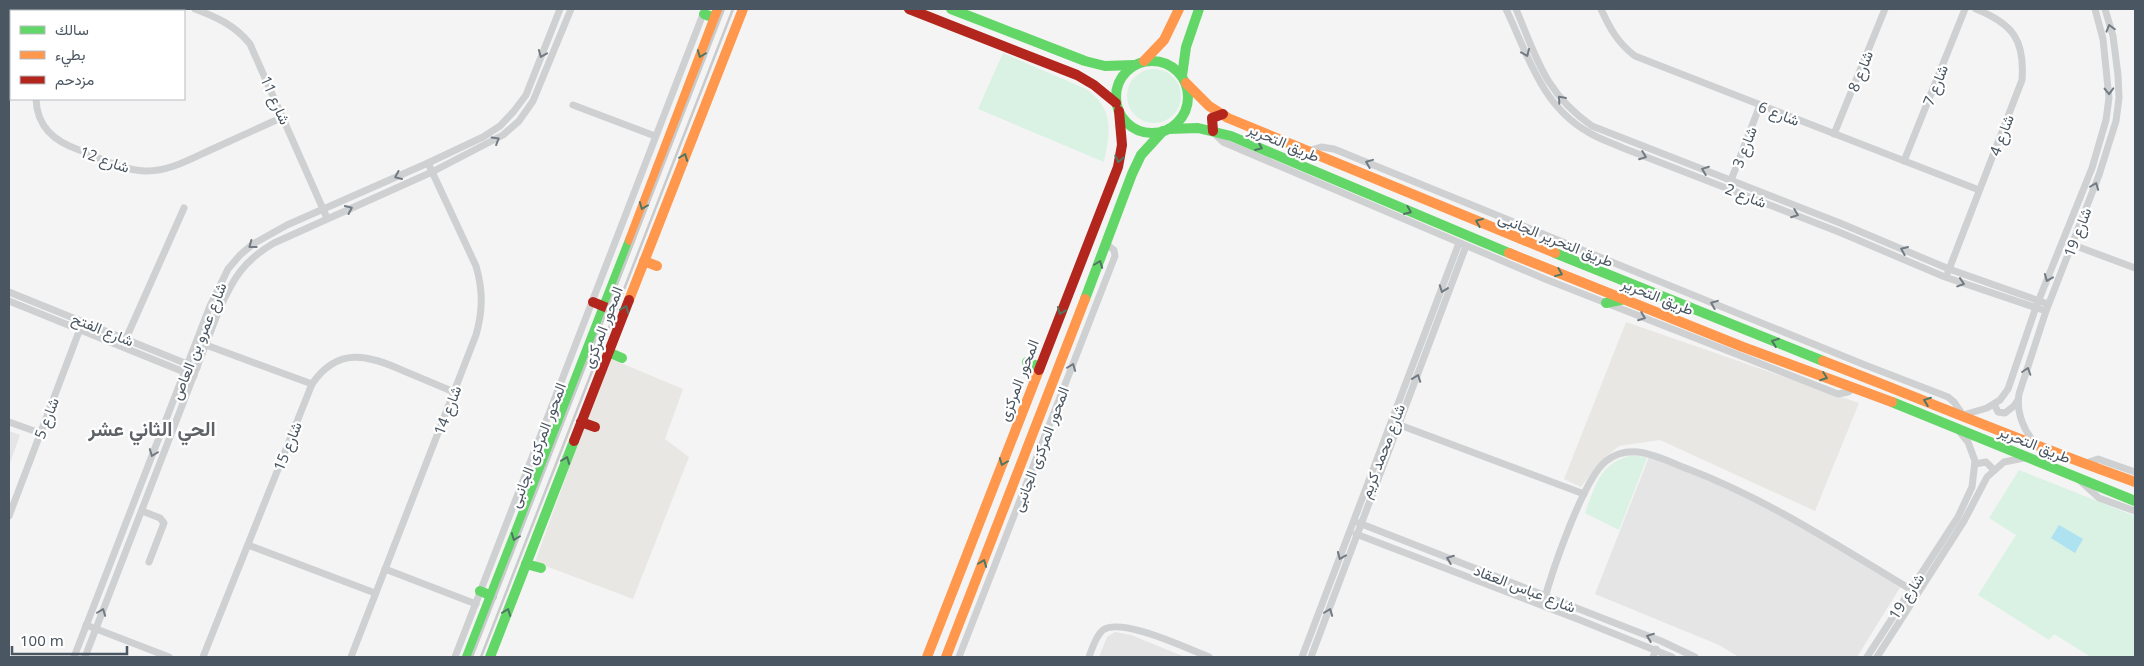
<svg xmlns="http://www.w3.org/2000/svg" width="2144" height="666" viewBox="0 0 2144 666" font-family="'Noto Sans',Vazirmatn,sans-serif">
<rect width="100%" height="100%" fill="#f4f4f4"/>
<g fill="#e8e7e3">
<polygon points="1626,322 1859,403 1815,511 1660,440 1619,446 1603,459 1581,487 1564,479"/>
<polygon points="609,358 683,389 665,439 689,457 633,599 535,562"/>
</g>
<g fill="#e6e5e6">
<polygon points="9,431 20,435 9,466"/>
<polygon points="1649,457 1745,494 1901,586 1857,657 1739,657 1719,645 1595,594"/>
<polygon points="1115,632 1131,635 1185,657 1099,657 1107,637"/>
</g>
<g fill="#d9f2e3">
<path d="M1003,53L1086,89C1115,110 1110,131 1104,162L978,109Z"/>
<circle cx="1154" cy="96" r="27"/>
<path d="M1633,455L1647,458L1619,530L1585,513C1596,485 1599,463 1633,455Z"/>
<polygon points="2019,470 2135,516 2135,657 2091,657 2054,634 2049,640 1978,595 2016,535 1989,518"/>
</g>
<polygon fill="#aee2f0" points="2059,525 2083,539 2075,553 2051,538"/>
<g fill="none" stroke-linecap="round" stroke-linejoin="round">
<g stroke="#ced0d2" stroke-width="7">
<path d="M195,9C216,17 235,25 250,44L327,218"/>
<path d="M1506,9C1528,55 1541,105 1588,132C1599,139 1612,143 1623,148L1839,232L1945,277L2046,311"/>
<path d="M1516,9C1537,59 1545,93 1592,126L1840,223L1949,269L2048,304"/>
<path d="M1601,9C1610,29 1618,43 1635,56L1979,190"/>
<polyline points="65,11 66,9"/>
<path d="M36,99C37,127 54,141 79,150C100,158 122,170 145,171C170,172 194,157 217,147C239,137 261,127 283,117"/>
<polyline points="573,105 655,136"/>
<polyline points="1213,132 1223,142 1545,279 1838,394 1848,392 1854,388"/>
<polyline points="1834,134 1885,9"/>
<polyline points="1308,151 1321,147 1334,149 1865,365 1948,397 1954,402 1963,415 1987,408 2000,400 2008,389 2036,307 2092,168 2106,120 2109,98 2103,39 2095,9"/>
<polyline points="1904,161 1965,9"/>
<polyline points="1730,183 1760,105"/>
<polyline points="2068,243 2135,268"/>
<path d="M1948,272L2022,80C2025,40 2013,24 1976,9"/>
<polyline points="9,292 197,368"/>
<polyline points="9,301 194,376"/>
<polyline points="124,343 184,208"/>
<polyline points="206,345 312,384"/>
<polyline points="1994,404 1998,412 2005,413 2014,406 2018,400"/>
<polyline points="9,422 40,433"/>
<polyline points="1397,424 1584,494"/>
<path d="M2038,446C2024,433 2016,412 2019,394L2046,311L2099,175L2116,121L2119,98L2118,75L2113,36L2105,9"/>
<polyline points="1975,464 1986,462 1994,470"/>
<polyline points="2083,464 2098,459 2135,472"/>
<polyline points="2078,479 2099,498 2135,511"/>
<polyline points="142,511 160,518 164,523 149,562"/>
<polyline points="9,516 83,321"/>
<polyline points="1359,523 1661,641 1695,657"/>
<polyline points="1356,534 1580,620 1672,657"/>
<polyline points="248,545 375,593"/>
<polyline points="385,569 476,604"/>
<path d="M1543,605C1551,574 1583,479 1606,461C1615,454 1627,451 1638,452C1655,454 1672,463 1688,469C1767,499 1838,546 1910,589"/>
<polyline points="86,625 169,657"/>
<polyline points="74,657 210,306 228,269 240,255 253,244 287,225 428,163 483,137 500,126 514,111 526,95 560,9"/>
<path d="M85,657L219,310C233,279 243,261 274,243L432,172L503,135L519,121L533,101L571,9"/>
<path d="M203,657L312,384C338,346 368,355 404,371C421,378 437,385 454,392"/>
<path d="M351,657L476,335C483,310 483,290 476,266L428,163"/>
<polyline points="455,657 705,9"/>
<polyline points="959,657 1115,256 1114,250 1106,244"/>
<path d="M1089,657C1092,649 1096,635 1103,630C1122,617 1188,649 1209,657"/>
<polyline points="1302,657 1459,243"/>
<polyline points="1311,657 1466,246"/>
<polyline points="1653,657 1656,649"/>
<polyline points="1867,657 1958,517 1972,487 1975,461 1968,442 1959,431"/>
<polyline points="1877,657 1964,521 1987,477 2004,462 2024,458"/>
</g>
<g stroke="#63d668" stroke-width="10">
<polyline points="951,9 1085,61 1105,66 1134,65"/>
<polyline points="704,14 715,18"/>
<circle cx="1152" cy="97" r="36"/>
<polyline points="1182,76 1186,47 1199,9"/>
<polyline points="1169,129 1198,128 1231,136 1509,253"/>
<polyline points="1555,253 1823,361"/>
<polyline points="1085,299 1132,174 1141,155 1163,131"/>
<polyline points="1606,303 1625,299"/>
<polyline points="608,352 622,358"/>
<polyline points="1027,362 1040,367"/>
<polyline points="1892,402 2135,501"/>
<polyline points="526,564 541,568"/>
<polyline points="480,591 492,596"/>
<polyline points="467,657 630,240"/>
<polyline points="490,657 574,441"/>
</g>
<g stroke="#ff974d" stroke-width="10">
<polyline points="1144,61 1164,40 1179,9"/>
<polyline points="1186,83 1209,106 1228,118 1555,253"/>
<polyline points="630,240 718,9"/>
<polyline points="1509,253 1743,347 1892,402"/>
<polyline points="644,261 657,266"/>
<polyline points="629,300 743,9"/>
<path d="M1823,361C1927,401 2030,445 2135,482"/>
<polyline points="927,657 1039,370"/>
<polyline points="946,657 1085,299"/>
</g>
<g stroke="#b3261e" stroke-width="10">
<polyline points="909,9 1077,75 1094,85 1116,103"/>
<polyline points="1213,131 1212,118 1223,114"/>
<polyline points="593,302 605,307"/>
<polyline points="1039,370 1118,167 1122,145 1119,111"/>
<polyline points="581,422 595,427"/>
<polyline points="574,441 629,300"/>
</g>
<g stroke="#c9cacc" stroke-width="2.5">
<polyline points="472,657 724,9"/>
<polyline points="481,657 733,9"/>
</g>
</g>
<defs><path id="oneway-chevron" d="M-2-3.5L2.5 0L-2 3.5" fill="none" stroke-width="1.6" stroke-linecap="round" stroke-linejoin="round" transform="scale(1.25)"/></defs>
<g stroke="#727b83">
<use href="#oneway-chevron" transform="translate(2110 28) rotate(-106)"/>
<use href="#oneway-chevron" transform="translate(1526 53) rotate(67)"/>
<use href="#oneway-chevron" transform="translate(542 54) rotate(112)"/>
<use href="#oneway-chevron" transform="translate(2109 91) rotate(89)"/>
<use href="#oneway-chevron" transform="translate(1561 99) rotate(-131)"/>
<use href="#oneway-chevron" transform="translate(496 140) rotate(-31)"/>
<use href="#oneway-chevron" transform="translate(1643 156) rotate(21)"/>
<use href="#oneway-chevron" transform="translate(1369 163) rotate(-158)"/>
<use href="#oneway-chevron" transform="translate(1705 170) rotate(-159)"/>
<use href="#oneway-chevron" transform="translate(398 176) rotate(156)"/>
<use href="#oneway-chevron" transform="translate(2095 186) rotate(-69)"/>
<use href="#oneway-chevron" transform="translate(349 209) rotate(-24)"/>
<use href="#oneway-chevron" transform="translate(1795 214) rotate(21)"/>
<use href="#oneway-chevron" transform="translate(252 245) rotate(143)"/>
<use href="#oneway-chevron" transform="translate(1904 250) rotate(-157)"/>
<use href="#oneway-chevron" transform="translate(2048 278) rotate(112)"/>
<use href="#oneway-chevron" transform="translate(1961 283) rotate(18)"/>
<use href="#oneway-chevron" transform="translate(1443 289) rotate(110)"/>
<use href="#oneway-chevron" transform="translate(1714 304) rotate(-158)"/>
<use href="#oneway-chevron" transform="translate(1642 317) rotate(21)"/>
<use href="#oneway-chevron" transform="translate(1072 367) rotate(-69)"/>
<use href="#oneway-chevron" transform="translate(2027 371) rotate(-72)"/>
<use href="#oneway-chevron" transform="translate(1417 378) rotate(-70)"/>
<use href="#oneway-chevron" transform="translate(153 453) rotate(111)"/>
<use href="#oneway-chevron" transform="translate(1341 556) rotate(112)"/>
<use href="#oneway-chevron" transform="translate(1450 559) rotate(-159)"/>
<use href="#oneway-chevron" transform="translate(102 612) rotate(-69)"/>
<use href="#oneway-chevron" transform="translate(1329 612) rotate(-69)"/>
<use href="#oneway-chevron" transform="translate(1650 637) rotate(-159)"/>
</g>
<g stroke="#507663">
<use href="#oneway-chevron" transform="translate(701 54) rotate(111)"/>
<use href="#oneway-chevron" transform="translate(1259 147) rotate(23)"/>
<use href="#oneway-chevron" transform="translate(684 157) rotate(-69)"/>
<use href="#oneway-chevron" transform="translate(1119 159) rotate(102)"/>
<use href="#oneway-chevron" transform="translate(643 206) rotate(111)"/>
<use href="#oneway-chevron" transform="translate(1408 211) rotate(23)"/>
<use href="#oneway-chevron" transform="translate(1479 222) rotate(-158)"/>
<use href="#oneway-chevron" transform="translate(1099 264) rotate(-69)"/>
<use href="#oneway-chevron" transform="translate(1559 273) rotate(22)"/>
<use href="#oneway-chevron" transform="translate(625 309) rotate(-69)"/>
<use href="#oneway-chevron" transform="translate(1061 311) rotate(112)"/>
<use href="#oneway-chevron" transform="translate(1775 342) rotate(-159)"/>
<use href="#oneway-chevron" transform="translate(1824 377) rotate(20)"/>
<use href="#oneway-chevron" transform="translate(1927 401) rotate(-159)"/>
<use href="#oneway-chevron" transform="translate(566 460) rotate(-69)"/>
<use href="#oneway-chevron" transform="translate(1003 462) rotate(111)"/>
<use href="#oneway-chevron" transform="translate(515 537) rotate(111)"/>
<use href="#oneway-chevron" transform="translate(983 563) rotate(-69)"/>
<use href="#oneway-chevron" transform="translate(507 612) rotate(-69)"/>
</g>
<g text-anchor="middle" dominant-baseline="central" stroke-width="4.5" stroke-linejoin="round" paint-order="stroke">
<g font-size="15" fill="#4a5661" stroke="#fff">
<text transform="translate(1860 71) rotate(-68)">شارع 8</text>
<text transform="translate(1935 85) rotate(-68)">شارع 7</text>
<text transform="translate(276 100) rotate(66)">شارع 11</text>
<text transform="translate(1779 113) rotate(21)">شارع 6</text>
<text transform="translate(2001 135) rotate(-69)">شارع 4</text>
<text transform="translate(1284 142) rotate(23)">طريق التحرير</text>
<text transform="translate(1744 147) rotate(-69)">شارع 3</text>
<text transform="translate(105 159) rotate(19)">شارع 12</text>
<text transform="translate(1746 195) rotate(21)">شارع 2</text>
<text transform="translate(2077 232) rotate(-69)">شارع 19</text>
<text transform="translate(1556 239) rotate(22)">طريق التحرير الجانبى</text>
<text transform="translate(1658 296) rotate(22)">طريق التحرير</text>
<text transform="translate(602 327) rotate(-69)">المحور المركزى</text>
<text transform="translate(103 329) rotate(22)">شارع الفتح</text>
<text transform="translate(198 341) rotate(-68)">شارع عمرو بن العاص</text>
<text transform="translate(1018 380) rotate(-69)">المحور المركزى</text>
<text transform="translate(447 410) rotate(-69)">شارع 14</text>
<text transform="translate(46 418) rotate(-69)">شارع 5</text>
<text transform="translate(2035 444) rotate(22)">طريق التحرير</text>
<text transform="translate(537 445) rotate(-69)">المحور المركزى الجانبى</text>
<text transform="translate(287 446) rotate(-68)">شارع 15</text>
<text transform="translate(1040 449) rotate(-69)">المحور المركزى الجانبى</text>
<text transform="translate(1382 451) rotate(-69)">شارع محمد كريم</text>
<text transform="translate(1525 588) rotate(21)">شارع عباس العقاد</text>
<text transform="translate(1906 596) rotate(-57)">شارع 19</text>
</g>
<g font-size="20" font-weight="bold" fill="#5f6368" stroke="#fff">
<text x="152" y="428">الحي الثاني عشر</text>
</g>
</g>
<rect width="2144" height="666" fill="none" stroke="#4a5661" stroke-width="20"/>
<rect x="10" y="10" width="175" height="90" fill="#ffffff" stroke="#b7bbc0"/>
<rect x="20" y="26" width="25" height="8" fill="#63d668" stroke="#b7bbc0"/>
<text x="55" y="35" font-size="15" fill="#4a5661">سالك</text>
<rect x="20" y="51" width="25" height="8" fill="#ff974d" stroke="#b7bbc0"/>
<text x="55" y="60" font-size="15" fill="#4a5661">بطيء</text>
<rect x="20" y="76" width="25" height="8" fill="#b3261e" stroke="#b7bbc0"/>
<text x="55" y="85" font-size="15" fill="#4a5661">مزدحم</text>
<path d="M12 646v8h115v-8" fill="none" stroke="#4a5661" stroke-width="2.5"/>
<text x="20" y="646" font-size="15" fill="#4a5661" stroke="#ffffff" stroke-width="4" paint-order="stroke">100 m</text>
</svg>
